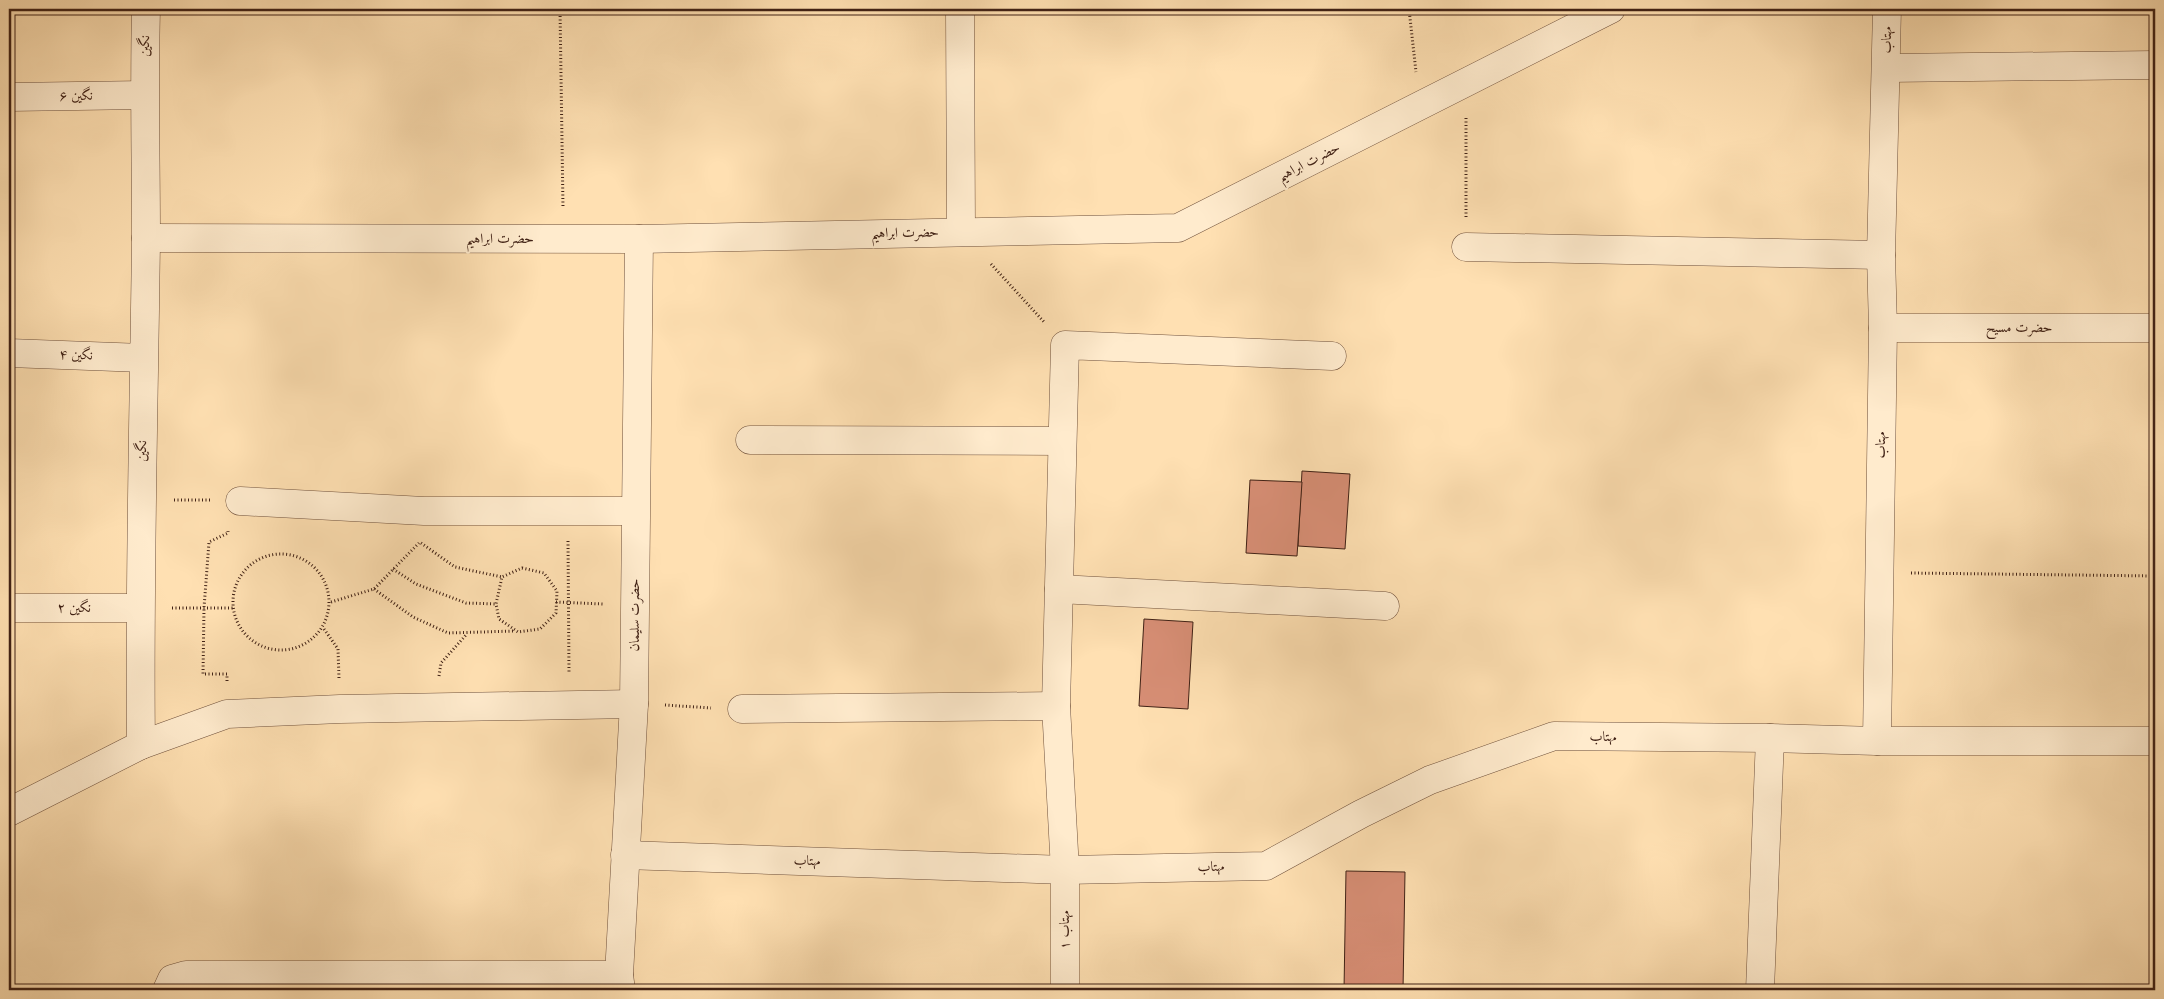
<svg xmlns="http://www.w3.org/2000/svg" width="2164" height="999" viewBox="0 0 2164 999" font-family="'Old Standard TT',Amiri,serif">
<rect width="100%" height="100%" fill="#ffe0b2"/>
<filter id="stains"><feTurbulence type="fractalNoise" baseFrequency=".004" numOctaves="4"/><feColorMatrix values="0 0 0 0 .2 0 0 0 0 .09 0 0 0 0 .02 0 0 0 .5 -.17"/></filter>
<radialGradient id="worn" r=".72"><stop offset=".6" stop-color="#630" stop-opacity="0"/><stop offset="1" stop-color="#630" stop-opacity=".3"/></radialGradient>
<g fill="#d78e75" stroke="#402115">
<polygon points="1302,471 1350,474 1345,549 1298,546"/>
<polygon points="1250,480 1302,482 1297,556 1246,553"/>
<polygon points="1144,619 1193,622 1188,709 1139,706"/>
<polygon points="1346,871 1405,872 1403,990 1344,990"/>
</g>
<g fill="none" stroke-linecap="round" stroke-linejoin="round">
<defs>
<g id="minor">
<polyline points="960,9 961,232"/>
<polyline points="1887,68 2155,65"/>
<polyline points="9,97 144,95"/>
<polyline points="146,238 639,239 1178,228 1611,9"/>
<polyline points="1466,247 1881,255"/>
<polyline points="1883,328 2155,328"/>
<polyline points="9,353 143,358"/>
<polyline points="750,440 1062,441"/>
<polyline points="240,501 424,511 635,511"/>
<polyline points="1059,589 1385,606"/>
<polyline points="9,608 139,608"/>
<polyline points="742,709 1056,706"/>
<polyline points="1877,741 1883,328 1881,255 1887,9"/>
<polyline points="141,745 227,714 340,709 634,704"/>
<path d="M9,812L141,745C139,576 144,408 146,239C146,162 144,86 146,9"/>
<polyline points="625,855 1065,870 1266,866 1361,814 1430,780 1554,736 1770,738 1877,741 2155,741"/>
<polyline points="167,990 172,979 186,975 619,975"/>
<polyline points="621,990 619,975 634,704 639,239"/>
<polyline points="1065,990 1065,870 1056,706 1065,345 1332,356"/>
<polyline points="1760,990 1770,738"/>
</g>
</defs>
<use href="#minor" stroke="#70513c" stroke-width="29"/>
<g stroke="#402115" stroke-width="3" stroke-dasharray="1 2.5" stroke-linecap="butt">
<polyline points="560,9 563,208"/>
<polyline points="1409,9 1416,72"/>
<polyline points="1466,118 1466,217"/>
<polyline points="991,264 1045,323"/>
<polyline points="174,500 210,500"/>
<polyline points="568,541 569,673"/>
<polyline points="421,543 455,567 502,577"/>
<circle cx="281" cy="602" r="48"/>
<polygon points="522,568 544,573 557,591 556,613 540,629 518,632 499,619 496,604 502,577"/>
<polyline points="393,569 416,584 466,603 496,604"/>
<polyline points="1911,573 2155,576"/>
<polyline points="374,589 413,617 448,633 515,631"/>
<polyline points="331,602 374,589 419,543"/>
<polyline points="556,602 603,604"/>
<polyline points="172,608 234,608"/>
<polyline points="324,629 338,649 339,679"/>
<polyline points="439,676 441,663 466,635"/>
<polyline points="227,681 227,674 203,674 204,608 209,542 228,533 228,531"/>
<polyline points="665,705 711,708"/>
</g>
<use href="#minor" stroke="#ffebcd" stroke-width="28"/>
</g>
<g text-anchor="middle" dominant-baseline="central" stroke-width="4" stroke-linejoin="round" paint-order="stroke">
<g font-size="14" fill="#402115" stroke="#ffebcd">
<text transform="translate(1887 40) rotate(-90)">مهتاب</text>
<text transform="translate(145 46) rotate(-89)">نگین</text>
<text transform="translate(76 96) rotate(-1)">نگین ۶</text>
<text transform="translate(1309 162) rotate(-27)">حضرت ابراهیم</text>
<text transform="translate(905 233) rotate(-1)">حضرت ابراهیم</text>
<text x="500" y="239">حضرت ابراهیم</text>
<text x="2019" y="328">حضرت مسیح</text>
<text transform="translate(76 355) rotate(2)">نگین ۴</text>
<text transform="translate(1881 445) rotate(-89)">مهتاب</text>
<text transform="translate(142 451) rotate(-89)">نگین</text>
<text x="74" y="608">نگین ۲</text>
<text transform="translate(635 615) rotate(-90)">حضرت سلیمان</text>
<text x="1603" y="737">مهتاب</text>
<text transform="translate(807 861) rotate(2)">مهتاب</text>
<text transform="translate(1211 867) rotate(-1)">مهتاب</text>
<text transform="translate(1065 930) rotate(-90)">مهتاب ۱</text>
</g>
</g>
<rect width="2164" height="999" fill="none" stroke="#ffe0b2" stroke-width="30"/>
<rect x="10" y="10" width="2144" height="979" fill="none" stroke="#402115" stroke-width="2.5"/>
<rect x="15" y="15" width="2134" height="969" fill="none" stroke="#402115"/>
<rect width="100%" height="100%" filter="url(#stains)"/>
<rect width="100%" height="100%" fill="url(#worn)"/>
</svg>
